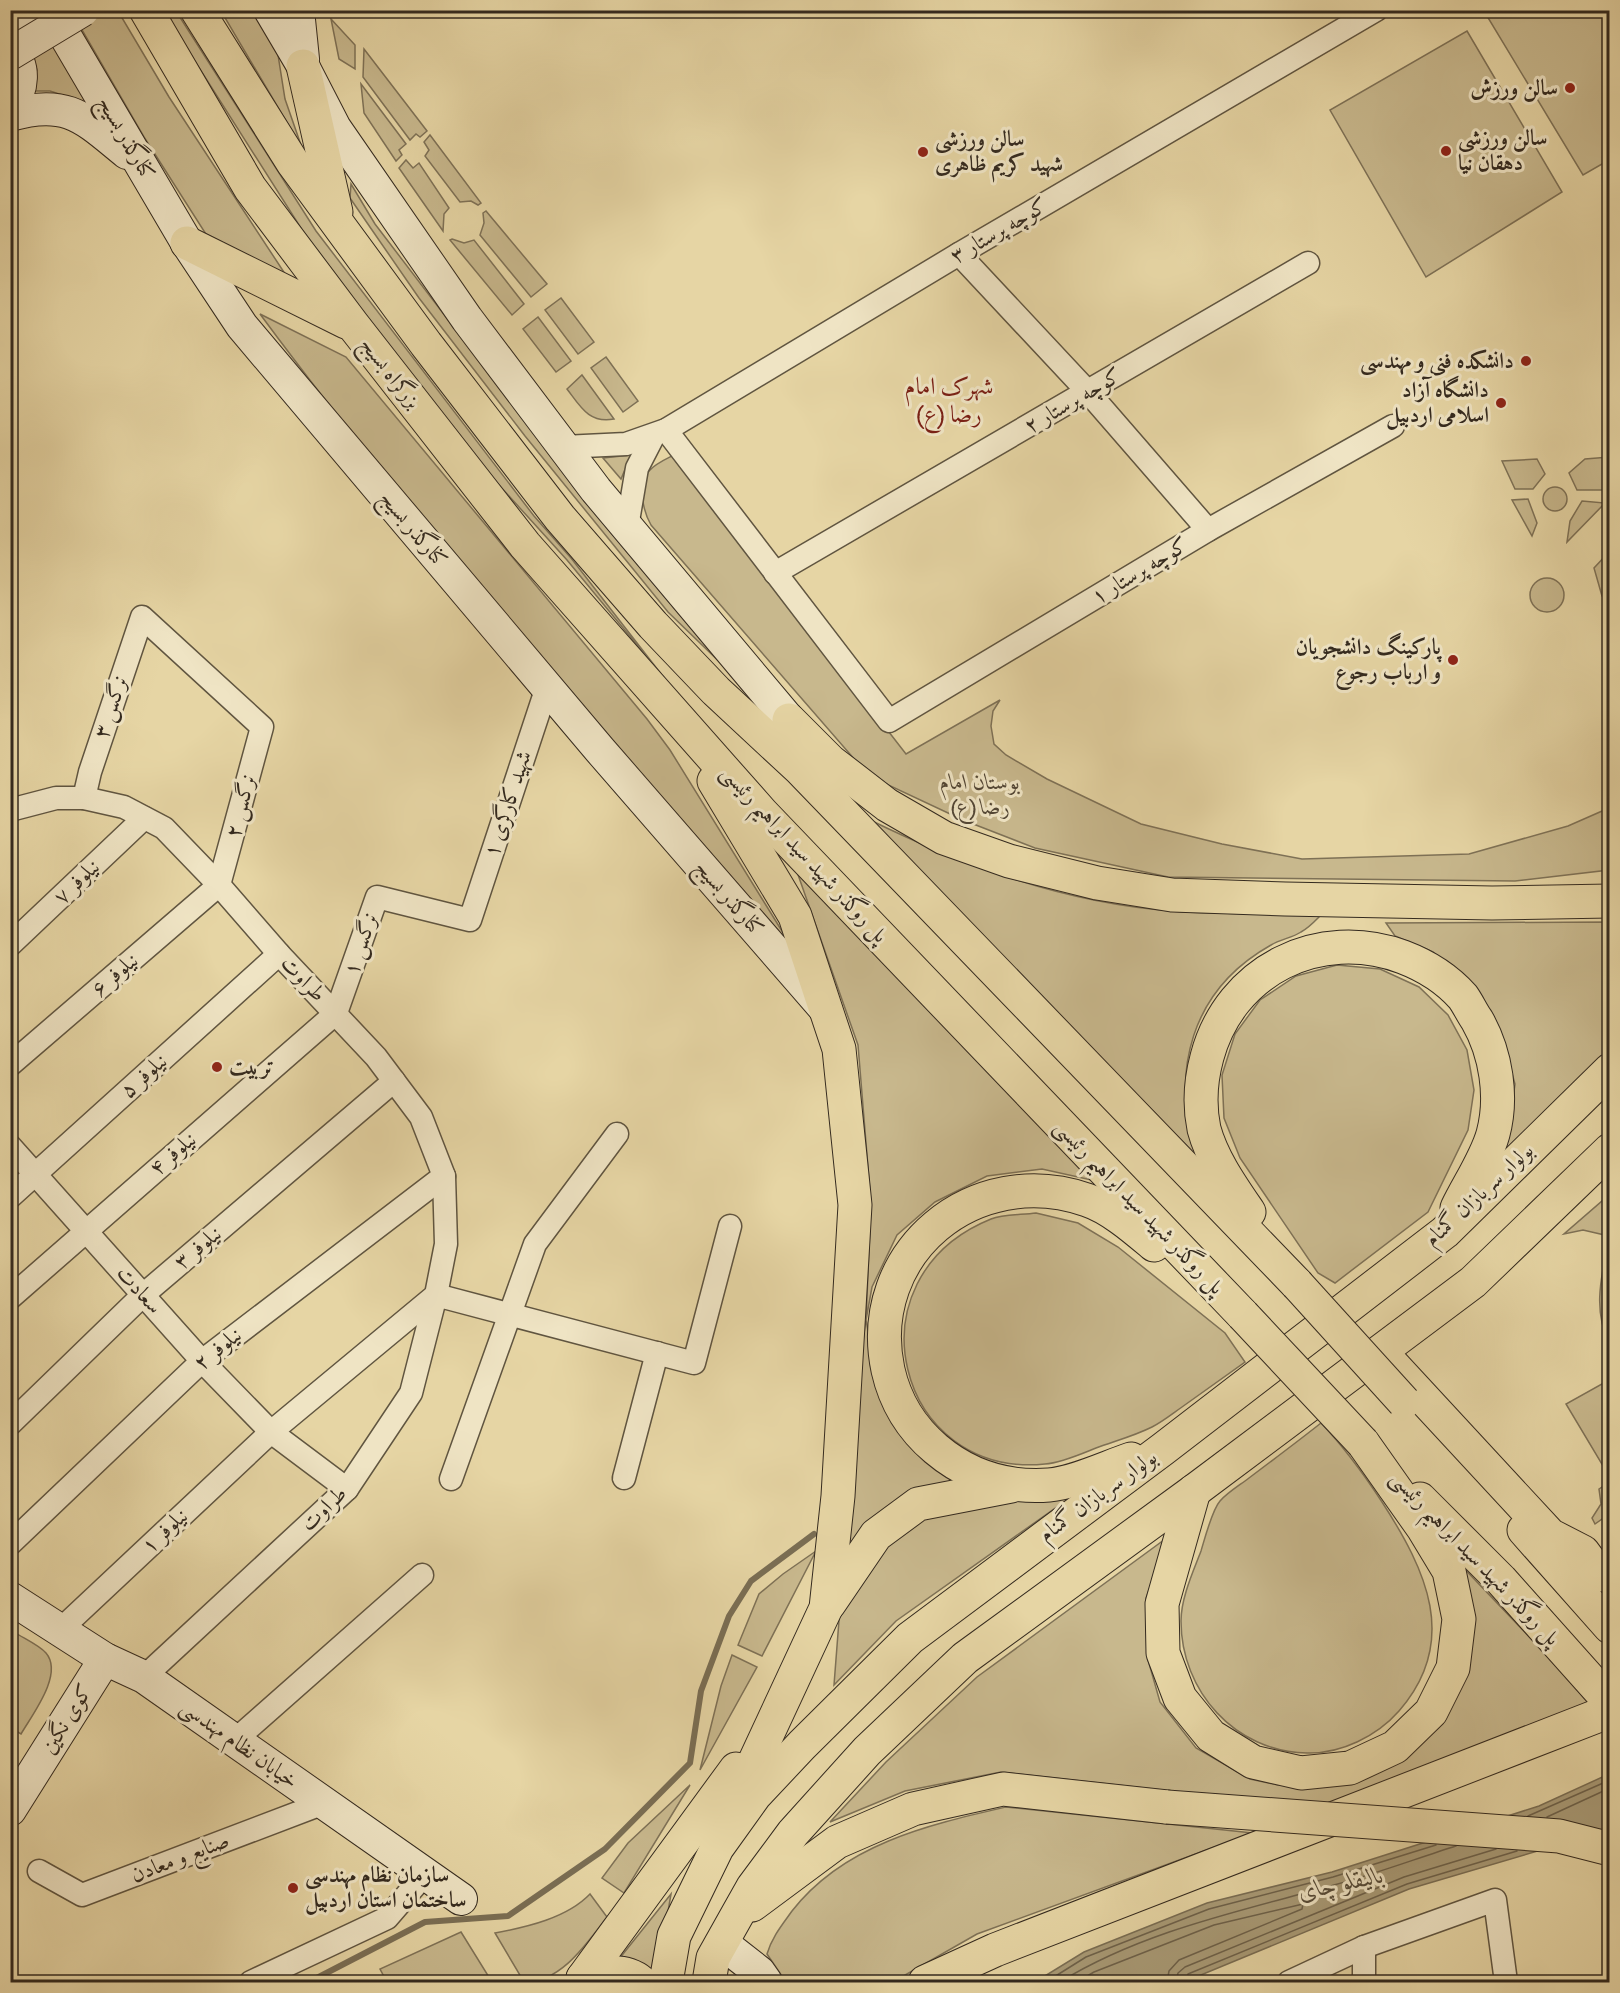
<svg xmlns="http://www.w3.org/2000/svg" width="1620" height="1993" viewBox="0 0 1620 1993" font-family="'IM FELL DW Pica',Amiri,serif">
<rect width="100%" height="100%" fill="#e6d5a4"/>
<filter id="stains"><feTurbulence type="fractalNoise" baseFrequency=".00333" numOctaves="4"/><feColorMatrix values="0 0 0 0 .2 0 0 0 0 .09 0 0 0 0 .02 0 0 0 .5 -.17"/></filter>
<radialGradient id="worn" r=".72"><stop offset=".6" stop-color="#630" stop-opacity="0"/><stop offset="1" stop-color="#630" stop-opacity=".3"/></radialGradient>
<g fill="#c8b88d" stroke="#7e7156" stroke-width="1.5">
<polygon points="10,11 41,11 96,106 50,91 28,91 37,70 26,35"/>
<polygon points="71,11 118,11 169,97 293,286 209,239 144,137"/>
<polygon points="163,11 176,11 316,231 534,516 571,558 665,679 567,560 470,453 306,236"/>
<polygon points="221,11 259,11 275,36 285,99 302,148"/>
<polygon points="1496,11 1609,11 1609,160 1583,175 1487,16"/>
<polygon points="331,19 355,45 355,69 339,59"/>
<polygon points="1467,31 1562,192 1426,277 1330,110"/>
<polygon points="364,49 427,131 420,137 416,134 410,140 363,77"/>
<polygon points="361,84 406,144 399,150 402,155 396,161 364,113"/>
<polygon points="430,135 481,203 478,205 471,201 460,202 425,156 429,150 424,142"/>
<polygon points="406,160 413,168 419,163 449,208 444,214 443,231 399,168"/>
<polygon points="351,184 375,224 532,430 734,676 668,612 525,436 419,298 372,230 350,198"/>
<polygon points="486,211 547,284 531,297 480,235 484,223 483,213"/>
<polygon points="452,239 464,243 474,240 524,304 512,315 450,240"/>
<polygon points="561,298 594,342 578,354 545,310"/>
<path d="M260,314L346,357L647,719L670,750L790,944C611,737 423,535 260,314Z"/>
<polygon points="538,317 571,361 556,372 523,329"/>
<polygon points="606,357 638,401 623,412 591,368"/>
<path d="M582,375L614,419C589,424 580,406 567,389Z"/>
<polygon points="631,455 621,479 603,458"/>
<path d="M674,455L906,754L1000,700L993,711L991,726L994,744L1006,755L1047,779L1141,824L1222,844L1302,859L1469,854L1568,826L1609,808V870L1515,881L1168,877L1035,848L963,820L869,776L651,525C643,511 637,485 649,471C655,464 666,459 674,455Z"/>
<polygon points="1609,457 1609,484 1604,490 1577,490 1569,473 1585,459"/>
<polygon points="1537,459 1545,474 1533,489 1515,489 1502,461"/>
<circle cx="1555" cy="499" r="12"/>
<polygon points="1528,499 1537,523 1532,536 1512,500"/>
<polygon points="1582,501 1605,503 1567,542 1570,521"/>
<polygon points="1609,552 1609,601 1602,596 1594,568"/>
<circle cx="1547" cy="595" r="17"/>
<path d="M868,819C964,866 1064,903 1172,911C1221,915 1272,913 1322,914C1316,920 1309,928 1301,932C1292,938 1281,939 1271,945C1191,990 1170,1071 1196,1155Z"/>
<polygon points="796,869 1096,1181 1042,1169 987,1176 935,1202 897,1235 872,1287 866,1320 881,1398 910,1443 1085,1487 896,1621 834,1685 858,1375 866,1320 871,1204 858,1045"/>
<polygon points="1609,922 1609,1052 1506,1149 1515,1084 1500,1030 1472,988 1433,952 1395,936 1386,923"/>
<polygon points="1337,965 1380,969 1419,987 1448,1015 1467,1050 1474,1090 1468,1130 1428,1212 1335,1283 1318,1273 1240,1158 1224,1118 1222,1075 1235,1034 1260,1000 1296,976"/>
<polygon points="1609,1195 1609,1236 1583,1230 1564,1234"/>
<path d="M1036,1213L1078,1223L1118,1247L1225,1333L1245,1362C1224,1377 1203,1392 1182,1407C1172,1414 1162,1422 1152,1427C1134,1436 1115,1441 1096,1448C1081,1454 1061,1463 1045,1464C897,1479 845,1278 991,1219C1004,1214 1022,1215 1036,1213Z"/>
<path d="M1607,1250L1610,1251L1609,1342C1594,1313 1600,1281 1607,1250Z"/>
<polygon points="1609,1380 1610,1470 1606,1471 1566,1404"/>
<path d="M1321,1423C1345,1448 1363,1473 1382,1502C1426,1570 1460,1641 1399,1711C1377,1736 1341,1754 1307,1753C1235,1752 1181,1691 1181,1621C1181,1598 1193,1572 1201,1551C1205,1538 1212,1510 1220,1501C1228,1492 1240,1485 1249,1478C1273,1460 1297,1442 1321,1423Z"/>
<polygon points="1605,1485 1609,1494 1609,1514 1595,1524 1592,1518 1601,1504 1599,1489"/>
<polygon points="1168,1537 1146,1598 1148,1660 1160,1702 1196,1748 1250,1779 1278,1785 1436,1721 1457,1561 1597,1708 1350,1805 1171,1791 1001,1772 905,1791 830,1822 886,1762 977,1677"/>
<polygon points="816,1551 762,1656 738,1645 759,1594 783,1574"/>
<path d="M14,1632C23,1638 39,1645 46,1653C64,1674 32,1715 21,1734L11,1728L10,1639Z"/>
<polygon points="732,1655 757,1667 700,1770 721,1686"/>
<polygon points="690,1785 624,1893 602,1878 628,1843"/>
<path d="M1006,1807L1253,1833L977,1934L893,1982H786L767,1954C772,1937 782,1925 792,1911C844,1844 928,1825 1006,1807Z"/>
<path d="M590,1894L607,1917C587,1943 561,1983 524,1982L495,1933C527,1927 567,1918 590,1894Z"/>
<polygon points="671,1894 656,1982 615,1964"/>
<polygon points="461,1932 492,1982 387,1982 380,1969"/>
</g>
<polygon fill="#a99b77" stroke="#7a6e54" stroke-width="1.5" points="1609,1774 1609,1830 1409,1889 1184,1982 1035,1982 1084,1952 1207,1903 1332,1872 1539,1806"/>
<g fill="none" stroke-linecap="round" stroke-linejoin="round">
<g stroke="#6e624b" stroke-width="1.5">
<polyline points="1528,1816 1610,1780"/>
<polyline points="1547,1817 1610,1788"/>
<polyline points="1046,1982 1086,1957 1209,1909 1333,1877 1436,1845"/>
<path d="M1060,1982C1143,1931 1241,1911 1334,1885C1375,1874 1415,1859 1456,1846"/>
<polyline points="1077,1982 1094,1972 1214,1925 1303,1904 1302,1909 1179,1960 1169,1971 1167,1982"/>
<polyline points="1176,1982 1178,1973 1185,1967 1404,1877 1496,1849"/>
<polyline points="1184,1982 1188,1974 1407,1884 1517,1851"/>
</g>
<polyline stroke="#7a6e54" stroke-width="6" points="309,1982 425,1922 508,1916 605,1849 690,1763 701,1691 729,1616 751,1581 814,1534"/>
<polyline stroke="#c2b389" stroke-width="33" stroke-dasharray="33 16" stroke-linecap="butt" points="1600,1575 1608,1598"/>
<defs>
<g id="street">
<polyline points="959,254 1089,393 1208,530"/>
<polyline points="666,430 889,721 1208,530 1393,426"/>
<polyline points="563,447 626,444 666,430 959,254 1376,10"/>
<polyline points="627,527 637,468 653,437"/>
<polyline points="775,573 1308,263"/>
<polyline points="10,810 56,798 84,798 124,807 164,828 219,885 279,954 376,1057 421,1117 444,1176 446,1244 436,1295 271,1432 60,1630"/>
<polyline points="10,945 144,818"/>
<polyline points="10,1065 219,885 262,727 142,617 90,772 84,798"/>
<polyline points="10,1146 202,1361 271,1432 347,1489"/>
<polyline points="10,1197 279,954"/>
<polyline points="10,1298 336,1013 377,897 470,920 547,687"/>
<polyline points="10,1424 143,1295 394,1081"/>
<polyline points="624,1478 657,1353"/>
<polyline points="451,1479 535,1244 617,1134"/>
<polyline points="10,1544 202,1361 444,1176"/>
<polyline points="144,1677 347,1489 411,1393 436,1295 694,1363 730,1226"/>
<polyline points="234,1741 422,1575"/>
<polyline points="39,1871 82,1895 324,1803"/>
<polyline points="1364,1947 1364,1982"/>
<polyline points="251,1982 387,1918 425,1874"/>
<polyline points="1289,1982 1364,1947 1495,1900 1506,1982"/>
</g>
<g id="secondary">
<polyline points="50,10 187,243 242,326 600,750 826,1010"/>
<polyline points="270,10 303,66 335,128 467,319 596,490 789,720"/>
<polyline points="298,10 303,59"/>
<polyline points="10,30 42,10"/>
<path d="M10,50C26,66 23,90 10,107"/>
<path d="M10,115C68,98 85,119 127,153"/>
<polyline points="10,1598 105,1659 144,1677 461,1899"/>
<polyline points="10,1810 105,1659"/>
<polyline points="722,1943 759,1972 766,1982"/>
</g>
<g id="highway">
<polyline points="146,10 250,188 353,325 525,545 762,813 1243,1315"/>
<polyline points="197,10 293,163 426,344 560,518 653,625 716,691 801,770 1297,1284"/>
<polyline points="303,66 336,212"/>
<polyline points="187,243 346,322"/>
<polyline points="789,720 830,761 887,805 944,838 1009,861 1097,883 1172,895 1285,899 1492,903 1610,901"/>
<polyline points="714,781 795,916 826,1010 839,1049 855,1205 838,1496 826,1608 734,1806"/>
<path d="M1249,1212C1232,1187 1212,1159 1204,1129C1199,1105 1201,1079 1207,1057C1230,970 1319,926 1403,957C1424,965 1447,979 1463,997C1468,1004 1472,1013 1477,1020C1496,1053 1503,1097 1493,1134C1486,1159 1468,1185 1457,1208"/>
<polyline points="1368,1359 1389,1361 1550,1535 1583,1552 1600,1575"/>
<path d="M1131,1459C1107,1467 1074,1483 1049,1485C1007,1488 968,1476 936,1449C911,1428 895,1401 888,1370C863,1252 975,1161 1087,1200C1111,1208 1135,1229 1154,1245"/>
<polyline points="1194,1491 1162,1604 1163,1653 1180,1698 1211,1736 1253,1762 1301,1773 1350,1768 1395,1747 1431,1712 1453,1668 1459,1619 1449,1571 1423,1528 1363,1443"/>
<polyline points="1420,1499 1501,1580 1610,1702"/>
<polyline points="1524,1530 1610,1627"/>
<polyline points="829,1604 876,1535 918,1504 1011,1486"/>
<polyline points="752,1905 837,1842 913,1809 1003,1789 1167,1807"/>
<polyline points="583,1978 736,1769"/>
<path d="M583,1978C603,1973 624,1968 641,1982"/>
<polyline points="666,1982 674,1936 717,1848 755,1795 802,1745 910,1638 1163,1449 1445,1232 1610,1070"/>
<polyline points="709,1982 713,1958 736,1917 753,1887 793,1833 867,1751 965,1658 1194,1491 1473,1282 1610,1150"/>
<polyline points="925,1982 995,1950 1610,1711"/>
</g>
</defs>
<use href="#street" stroke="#605540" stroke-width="25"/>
<use href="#secondary" stroke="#342a1f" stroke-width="34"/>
<use href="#highway" stroke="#342a1f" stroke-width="35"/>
<use href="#street" stroke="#efe4c4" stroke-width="22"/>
<use href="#secondary" stroke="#efe4c4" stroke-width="32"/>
<use href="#highway" stroke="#e6d5a4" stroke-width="33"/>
<defs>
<polyline id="secondary-bridge" points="10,54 83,10"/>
<g id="highway-bridge">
<polyline points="1297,1284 1404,1402"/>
<polyline points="1243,1315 1363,1443"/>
<polyline points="1167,1807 1559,1836 1610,1849"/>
</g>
</defs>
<use href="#secondary-bridge" stroke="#342a1f" stroke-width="34" stroke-linecap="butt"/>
<use href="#highway-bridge" stroke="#342a1f" stroke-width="35" stroke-linecap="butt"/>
<use href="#secondary-bridge" stroke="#efe4c4" stroke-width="32"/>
<use href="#highway-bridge" stroke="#e6d5a4" stroke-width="33"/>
</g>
<g fill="#8f2418" stroke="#efe4c4" stroke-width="2">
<circle cx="1570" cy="88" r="6"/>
<circle cx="1446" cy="151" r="6"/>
<circle cx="923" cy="152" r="6"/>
<circle cx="1526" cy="361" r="6"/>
<circle cx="1501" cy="403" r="6"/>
<circle cx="1453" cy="660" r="6"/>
<circle cx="217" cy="1067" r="6"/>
<circle cx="293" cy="1888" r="6"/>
</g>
<g text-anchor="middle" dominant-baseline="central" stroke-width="6" stroke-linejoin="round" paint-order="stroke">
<g font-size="22" font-weight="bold" fill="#342a1f" stroke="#efe4c4" text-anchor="end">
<text x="1558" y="88">سالن ورزش</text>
<text x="1458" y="138" text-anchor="start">سالن ورزشی<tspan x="1458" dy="25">دهقان نیا</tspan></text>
<text x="935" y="139" text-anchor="start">سالن ورزشی<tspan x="935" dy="25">شهید کریم ظاهری</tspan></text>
<text x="1514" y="361">دانشکده فنی و مهندسی</text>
<text x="1489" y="390">دانشگاه آزاد<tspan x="1489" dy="25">اسلامی اردبیل</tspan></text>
<text x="1441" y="647">پارکینگ دانشجویان<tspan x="1441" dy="25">و ارباب رجوع</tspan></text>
<text x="229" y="1067" text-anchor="start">تربیت</text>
<text x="305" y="1875" text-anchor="start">سازمان نظام مهندسی<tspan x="305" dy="25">ساختمان استان اردبیل</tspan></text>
</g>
<g font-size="22" fill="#342a1f" stroke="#efe4c4">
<text transform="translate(126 138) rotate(60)">کنارگذر بسیج</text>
<text transform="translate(999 231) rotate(-30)">کوچه پرستار ۳</text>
<text transform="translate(390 373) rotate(52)">بزرگراه بسیج</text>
<text transform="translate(1073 401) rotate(-30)">کوچه پرستار ۲</text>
<text transform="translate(413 529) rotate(50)">کنارگذر بسیج</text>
<text transform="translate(1140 571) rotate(-31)">کوچه پرستار ۱</text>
<text transform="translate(111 707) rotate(-71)">نرگس ۳</text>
<text transform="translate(508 804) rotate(-72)">شهید کارگری ۱</text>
<text transform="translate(241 806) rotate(-75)">نرگس ۲</text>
<text transform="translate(804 854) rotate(47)">پل روگذر شهید سید ابراهیم رئیسی</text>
<text transform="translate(77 882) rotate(-44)">نیلوفر ۷</text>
<text transform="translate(729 898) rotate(49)">کنارگذر بسیج</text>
<text transform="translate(361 944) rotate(-71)">نرگس ۱</text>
<text transform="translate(115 975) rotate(-41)">نیلوفر ۶</text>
<text transform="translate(303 979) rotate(46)">طراوت</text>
<text transform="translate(144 1076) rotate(-42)">نیلوفر ۵</text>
<text transform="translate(173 1154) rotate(-41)">نیلوفر ۴</text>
<text transform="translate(1479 1195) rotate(-43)">بولوار سربازان گمنام</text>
<text transform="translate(1139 1207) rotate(46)">پل روگذر شهید سید ابراهیم رئیسی</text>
<text transform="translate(198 1248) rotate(-40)">نیلوفر ۳</text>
<text transform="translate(139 1290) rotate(48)">سعادت</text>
<text transform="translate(218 1349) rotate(-39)">نیلوفر ۲</text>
<text transform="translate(1098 1496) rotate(-36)">بولوار سربازان گمنام</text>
<text transform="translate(324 1509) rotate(-44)">طراوت</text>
<text transform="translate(165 1531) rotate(-43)">نیلوفر ۱</text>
<text transform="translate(1475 1558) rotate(46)">پل روگذر شهید سید ابراهیم رئیسی</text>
<text transform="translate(67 1719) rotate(-58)">کوی نگین</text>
<text transform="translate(239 1744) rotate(35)">خیابان نظام مهندسی</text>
<text transform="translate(180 1858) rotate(-21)">صنایع و معادن</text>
</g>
<g font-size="22" font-style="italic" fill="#524635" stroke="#efe4c4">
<text x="980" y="782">بوستان امام<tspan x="980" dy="25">رضا (ع)</tspan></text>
</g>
<g font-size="24" fill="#7a1f14" stroke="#efe4c4">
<text x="949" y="387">شهرک امام<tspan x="949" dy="28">رضا (ع)</tspan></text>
</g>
<g font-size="24" font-style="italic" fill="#574c39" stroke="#efe4c4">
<text transform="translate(1341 1884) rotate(-12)">بالیقلو چای</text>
</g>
</g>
<rect width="1620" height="1993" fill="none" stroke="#e6d5a4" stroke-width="36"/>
<rect x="12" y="12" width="1596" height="1969" fill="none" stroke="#342a1f" stroke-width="3"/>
<rect x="18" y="18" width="1584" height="1957" fill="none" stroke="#342a1f" stroke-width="1.5"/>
<rect width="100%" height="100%" filter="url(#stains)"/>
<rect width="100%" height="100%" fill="url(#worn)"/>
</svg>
